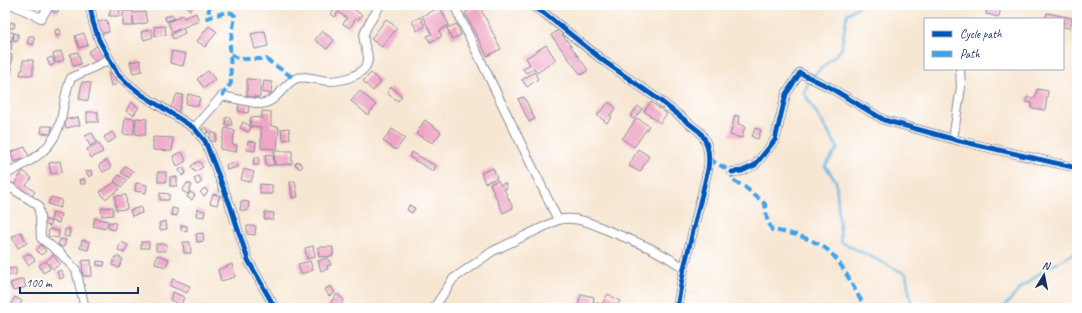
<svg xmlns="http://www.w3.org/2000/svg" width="1082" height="313" viewBox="0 0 1082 313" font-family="Caveat,sans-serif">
<rect width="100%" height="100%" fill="#fff"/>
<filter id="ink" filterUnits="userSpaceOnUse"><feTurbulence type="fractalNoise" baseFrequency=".025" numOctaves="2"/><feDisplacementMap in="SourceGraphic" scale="8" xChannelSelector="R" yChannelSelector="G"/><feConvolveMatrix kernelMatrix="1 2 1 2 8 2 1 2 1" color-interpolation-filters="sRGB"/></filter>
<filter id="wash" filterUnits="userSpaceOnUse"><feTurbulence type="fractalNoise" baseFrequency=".012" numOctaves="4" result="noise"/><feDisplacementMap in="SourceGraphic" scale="16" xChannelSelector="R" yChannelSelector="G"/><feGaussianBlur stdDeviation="0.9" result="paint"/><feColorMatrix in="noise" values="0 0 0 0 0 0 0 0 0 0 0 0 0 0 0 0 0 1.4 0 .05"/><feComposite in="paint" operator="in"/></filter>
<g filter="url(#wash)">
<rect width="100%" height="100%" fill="#f7e6d2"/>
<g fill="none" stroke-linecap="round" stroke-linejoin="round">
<g stroke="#64b3de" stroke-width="2.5">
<polyline points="861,5 847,14 841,50 810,79 804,93 838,148 825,166 836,181 841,242 906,274 912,308"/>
<polyline points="1003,308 1020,289 1045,269 1077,252"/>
</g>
</g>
<g id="blocks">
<g fill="#efa5c5">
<polygon points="136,5 149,5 138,10"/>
<polygon points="187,5 198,5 189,10"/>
<polygon points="337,5 347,5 362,15 358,20 356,18 350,28 343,24 347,18 338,12 335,17 331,14"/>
<polygon points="479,5 501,49 487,56 465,13"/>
<polygon points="988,5 1001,5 999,17 986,14"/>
<polygon points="54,6 59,6 58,12 53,12"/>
<polygon points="111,7 119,7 120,16 109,16"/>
<polygon points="440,7 449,25 439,31 442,36 430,42 427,36 432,34 422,16"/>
<polygon points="123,11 133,11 133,13 145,12 147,23 134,25 133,16 133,26 123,26"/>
<polygon points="196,13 199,21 172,32 168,22 183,15 184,18"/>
<polygon points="1047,13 1072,18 1070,28 1063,27 1063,19 1045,19"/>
<polygon points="173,15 174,19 166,21 165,17"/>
<polygon points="420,17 425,26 417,31 412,21"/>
<polygon points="386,19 397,28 382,47 371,39"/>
<polygon points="107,20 109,32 98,34 97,22"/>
<polygon points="5,22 15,23 14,28 5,28"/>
<polygon points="457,24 461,35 452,39 447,28"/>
<polygon points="165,26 166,35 155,36 154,27"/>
<polygon points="209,26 217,32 205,47 197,41"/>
<polygon points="183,28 185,33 173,39 171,34"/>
<polygon points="60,29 61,35 56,36 55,30"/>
<polygon points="151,29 153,37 144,40 141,32"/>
<polygon points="559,30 588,70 581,75 551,35"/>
<polygon points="9,31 14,33 11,41 7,39"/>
<polygon points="265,31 268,46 255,49 251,34"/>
<polygon points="322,31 334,40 327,49 315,40"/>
<polygon points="14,33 18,34 18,41 13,40"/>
<polygon points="84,33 88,45 79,48 75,36"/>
<polygon points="29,36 34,36 34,45 27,43"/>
<polygon points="7,41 12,41 11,51 6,50"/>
<polygon points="546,45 556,60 537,73 534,68 526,73 523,69 530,64 526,58"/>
<polygon points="97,46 105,57 96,63 88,52"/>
<polygon points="61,51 64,60 56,63 53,54"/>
<polygon points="172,51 186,54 183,66 170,63"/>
<polygon points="78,52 81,64 73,66 70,54"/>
<polygon points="5,53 12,55 11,65 5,64"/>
<polygon points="52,57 55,64 50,66 47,59"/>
<polygon points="23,60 33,60 33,75 20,75 21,70 23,70"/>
<polygon points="140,60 142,71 133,73 130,62"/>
<polygon points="5,66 12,67 10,77 5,76"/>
<polygon points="208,71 215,79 204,88 197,79"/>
<polygon points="114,72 117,84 111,86 108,73"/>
<polygon points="534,72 538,79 527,87 522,80"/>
<polygon points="371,73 381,82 373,91 363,81"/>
<polygon points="247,79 260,80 260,97 247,97"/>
<polygon points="264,81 272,82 271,94 262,92"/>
<polygon points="82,82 91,83 88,101 79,99"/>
<polygon points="391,87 402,96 398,101 387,93"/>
<polygon points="1037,89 1048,91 1045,110 1031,108 1032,103 1026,102 1027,97 1035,98"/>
<polygon points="360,91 376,105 368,115 351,101"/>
<polygon points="177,94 183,95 178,114 169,111"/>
<polygon points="188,94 200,97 198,106 186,104"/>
<polygon points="524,97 535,119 529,122 518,99"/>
<polygon points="131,102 139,107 134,115 126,111"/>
<polygon points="609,102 616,108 610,115 612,117 607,123 597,115"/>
<polygon points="651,102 667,114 660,123 644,111"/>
<polygon points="239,104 249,105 248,113 238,111"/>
<polygon points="638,106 642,109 634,119 630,116"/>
<polygon points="262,111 271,112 271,126 279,127 277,149 261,148 261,127 251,126 249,132 240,128 243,122 250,126 251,117 262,118"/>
<rect x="87" y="112" width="11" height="10"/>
<polygon points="735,115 739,116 738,124 745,126 742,138 730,135"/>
<polygon points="78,117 80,125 66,128 64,120"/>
<polygon points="230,117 232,125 226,126 225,118"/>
<polygon points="125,118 135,119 133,135 123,134"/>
<polygon points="136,118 147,119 145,135 135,134"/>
<polygon points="637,118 649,126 634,147 622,139"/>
<polygon points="425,120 441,132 433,143 416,134"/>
<polygon points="42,126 52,126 51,134 41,133"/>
<polygon points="206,127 209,132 204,134 202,129"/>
<polygon points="225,128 235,131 232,144 237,145 236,152 220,149"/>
<polygon points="289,128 290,139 283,140 281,129"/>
<polygon points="755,128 761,130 758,139 752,137"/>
<polygon points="392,129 405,138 396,150 383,141"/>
<polygon points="112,132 116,138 108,143 104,137"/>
<polygon points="211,132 217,134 215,142 209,140"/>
<polygon points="92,133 97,142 90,146 85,136"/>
<polygon points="153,137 173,138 172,151 153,150"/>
<polygon points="248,141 256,142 255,151 247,150"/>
<polygon points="99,143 103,152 91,158 87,149"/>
<polygon points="25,147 29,157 14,162 11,152"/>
<polygon points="638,149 649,156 640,172 629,166"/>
<polygon points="274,151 292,151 292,164 275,165"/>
<polygon points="182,152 186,161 177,166 173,156"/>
<polygon points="412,152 436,166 433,171 409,157"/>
<polygon points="273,154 274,165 266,166 265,155"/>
<polygon points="254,157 259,157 259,165 253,165"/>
<polygon points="107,160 111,168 103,172 99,165"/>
<polygon points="60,161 62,172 51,174 49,163"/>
<polygon points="199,161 203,167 195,172 191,166"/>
<polygon points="298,161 303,166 300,169 295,164"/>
<polygon points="236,162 238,167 227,170 226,165"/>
<polygon points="125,166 133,171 129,178 121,173"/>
<polygon points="183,167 186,173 182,176 179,170"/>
<polygon points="493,168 497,178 485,183 481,173"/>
<polygon points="244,169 254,172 251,182 241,180"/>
<polygon points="91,170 93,175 89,177 86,172"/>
<polygon points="23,171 32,178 26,185 35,192 30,199 13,186"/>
<rect x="158" y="172" width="8" height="10"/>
<polygon points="119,175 127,180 122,187 114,181"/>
<polygon points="199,176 202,182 197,185 194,179"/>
<rect x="170" y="177" width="7" height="9"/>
<polygon points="85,179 85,184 80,184 79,180"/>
<polygon points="498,180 500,185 505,183 507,188 504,189 513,208 503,213 490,184"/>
<polygon points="295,181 298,197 292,198 290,182"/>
<polygon points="115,182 120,189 105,199 100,192"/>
<polygon points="136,183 147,185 146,193 135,191"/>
<polygon points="187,183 192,185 188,194 182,191"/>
<polygon points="260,184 272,185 272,194 260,194"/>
<polygon points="205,188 208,192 204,196 200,192"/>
<polygon points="190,192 195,195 192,200 187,197"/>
<polygon points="160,193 169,194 169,200 160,200"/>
<polygon points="213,194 220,196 217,205 210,203"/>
<polygon points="126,195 127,209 116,210 115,196"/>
<polygon points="51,197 62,200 60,208 48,204"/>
<polygon points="241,201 249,202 248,211 240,210"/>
<polygon points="409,205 415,208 412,213 407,210"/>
<polygon points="113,207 113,215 102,216 101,208"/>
<polygon points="141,207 142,213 132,216 130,210"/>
<polygon points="172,208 177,209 177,216 171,215"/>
<polygon points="197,209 205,211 204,217 196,216"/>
<polygon points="53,212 61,214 59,223 51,221"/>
<polygon points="265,212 274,213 273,220 264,219"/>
<polygon points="95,218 108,221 105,229 93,226"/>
<polygon points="44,219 51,221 50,226 43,224"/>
<polygon points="166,221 167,229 160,230 159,223"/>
<polygon points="109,222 116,223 114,230 108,228"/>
<polygon points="181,225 187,226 187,231 181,230"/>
<polygon points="247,226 256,226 255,235 247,234"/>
<polygon points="49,229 59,231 58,238 48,236"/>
<polygon points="65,229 70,229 69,237 64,236"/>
<polygon points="21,232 27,243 18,248 12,237"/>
<polygon points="203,233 204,241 197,242 196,234"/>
<polygon points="60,239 66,240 64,247 58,245"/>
<polygon points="82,240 90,242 88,250 80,248"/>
<polygon points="121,242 128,245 124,253 118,250"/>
<rect x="141" y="242" width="8" height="6"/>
<polygon points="183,242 190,242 191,253 184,253"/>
<polygon points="156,244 167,244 166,251 156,251"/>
<polygon points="41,245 46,251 41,255 36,250"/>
<polygon points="313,246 315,257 307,259 305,248"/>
<polygon points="318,247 333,247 333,256 319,257"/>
<polygon points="29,253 35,260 28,265 23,257"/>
<polygon points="53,255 60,264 53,269 46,261"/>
<polygon points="157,255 169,259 166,267 155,264"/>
<polygon points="116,256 123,259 119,268 112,265"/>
<polygon points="328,258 331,265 327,266 328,269 321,271 318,261"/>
<polygon points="91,260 92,276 83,276 82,261"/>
<polygon points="46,261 50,269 43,273 39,265"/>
<polygon points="97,261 105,262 104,266 97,265"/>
<polygon points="310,261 313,270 301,274 298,264"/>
<polygon points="232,264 235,277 221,281 218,270"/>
<polygon points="16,268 16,275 7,275 7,269"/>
<polygon points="61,270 64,277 60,279 57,272"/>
<polygon points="23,279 26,287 13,291 10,283"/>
<polygon points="173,279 190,286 187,293 170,286"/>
<polygon points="331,286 335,293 329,296 325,289"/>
<polygon points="173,292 184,297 181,305 170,300"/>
<polygon points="337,294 344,300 338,308 331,308 328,306"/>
<polygon points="581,294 594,297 593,302 599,303 598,308 578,306"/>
<polygon points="608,294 620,301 617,305 622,308 609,308 602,304"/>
<polygon points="15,297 22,301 18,308 10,306"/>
</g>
</g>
</g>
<g filter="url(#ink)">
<use href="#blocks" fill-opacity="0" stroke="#898a98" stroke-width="1"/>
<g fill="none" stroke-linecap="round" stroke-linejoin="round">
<defs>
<g id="minor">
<polyline points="13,5 41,18 50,5"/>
<polyline points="90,5 93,22 99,40 117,73 127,83 141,94 194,128 205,141 230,205 248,260 275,308"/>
<polyline points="454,5 558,220"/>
<path d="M531,5L544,13L605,62L658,99L700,132C709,143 710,155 708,169L684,268L677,308"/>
<path d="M194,128L222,96L261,104C278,101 283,85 295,79C305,74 319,81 329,81C343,81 367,75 368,59C368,50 362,44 364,35C366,24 376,15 380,5"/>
<polyline points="953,139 961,87 960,69"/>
<polyline points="732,172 742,171 755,165 775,140 786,94 800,73 829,87 884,120 960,141 1077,168"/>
<path d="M5,175C30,161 53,152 61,120C64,106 65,91 71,78L109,60"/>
<polyline points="5,184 38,205 40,216 41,238 60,253 76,270 85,308"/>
<path d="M434,308L453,279L460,274L493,251L558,220C580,215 598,227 619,235C644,245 661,252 684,268"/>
</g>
</defs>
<use href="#minor" stroke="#898a98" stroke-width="10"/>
<use href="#minor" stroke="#fff" stroke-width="8"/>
<g stroke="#3da3ed" stroke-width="4" stroke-dasharray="8 4" stroke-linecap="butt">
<polyline points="210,5 207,18 226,12 232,13 235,16 230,46 231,83 222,96"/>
<polyline points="231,54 239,59 266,59 295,79"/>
<path d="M709,159L732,172V180L745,187L765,204L767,219L772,230C790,232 818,240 831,253C846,268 854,291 866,308"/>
</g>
<defs>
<g id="cycleway">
<polyline points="90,5 93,22 99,40 117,73 127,83 141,94 194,128 205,141 230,205 248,260 275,308"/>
<path d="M531,5L544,13L605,62L658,99L700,132C709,143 710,155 708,169L684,268L677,308"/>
<polyline points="732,172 742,171 755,165 775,140 786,94 800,73 829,87 884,120 960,141 1077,168"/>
</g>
</defs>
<use href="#cycleway" stroke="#fff" stroke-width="8"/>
<use href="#cycleway" stroke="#0057b8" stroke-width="5"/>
</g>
</g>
<rect width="1082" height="313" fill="none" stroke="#fff" stroke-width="20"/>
<rect x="924" y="18" width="140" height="52" fill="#ffffff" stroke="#a4acbf"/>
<rect x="932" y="31" width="20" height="6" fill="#0057b8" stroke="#a4acbf"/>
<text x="960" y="38" font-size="12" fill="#1b2f5e">Cycle path</text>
<rect x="932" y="51" width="20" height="6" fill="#3da3ed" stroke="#a4acbf"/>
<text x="960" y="58" font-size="12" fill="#1b2f5e">Path</text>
<g transform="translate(1044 275) rotate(10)" stroke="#ffffff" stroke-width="3" paint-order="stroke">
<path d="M0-3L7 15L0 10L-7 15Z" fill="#1b2f5e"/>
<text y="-6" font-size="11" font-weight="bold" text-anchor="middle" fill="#1b2f5e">N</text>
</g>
<path d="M20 287v6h118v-6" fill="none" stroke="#1b2f5e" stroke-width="2"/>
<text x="26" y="287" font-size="12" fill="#1b2f5e" stroke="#ffffff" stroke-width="3" paint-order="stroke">100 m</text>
</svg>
